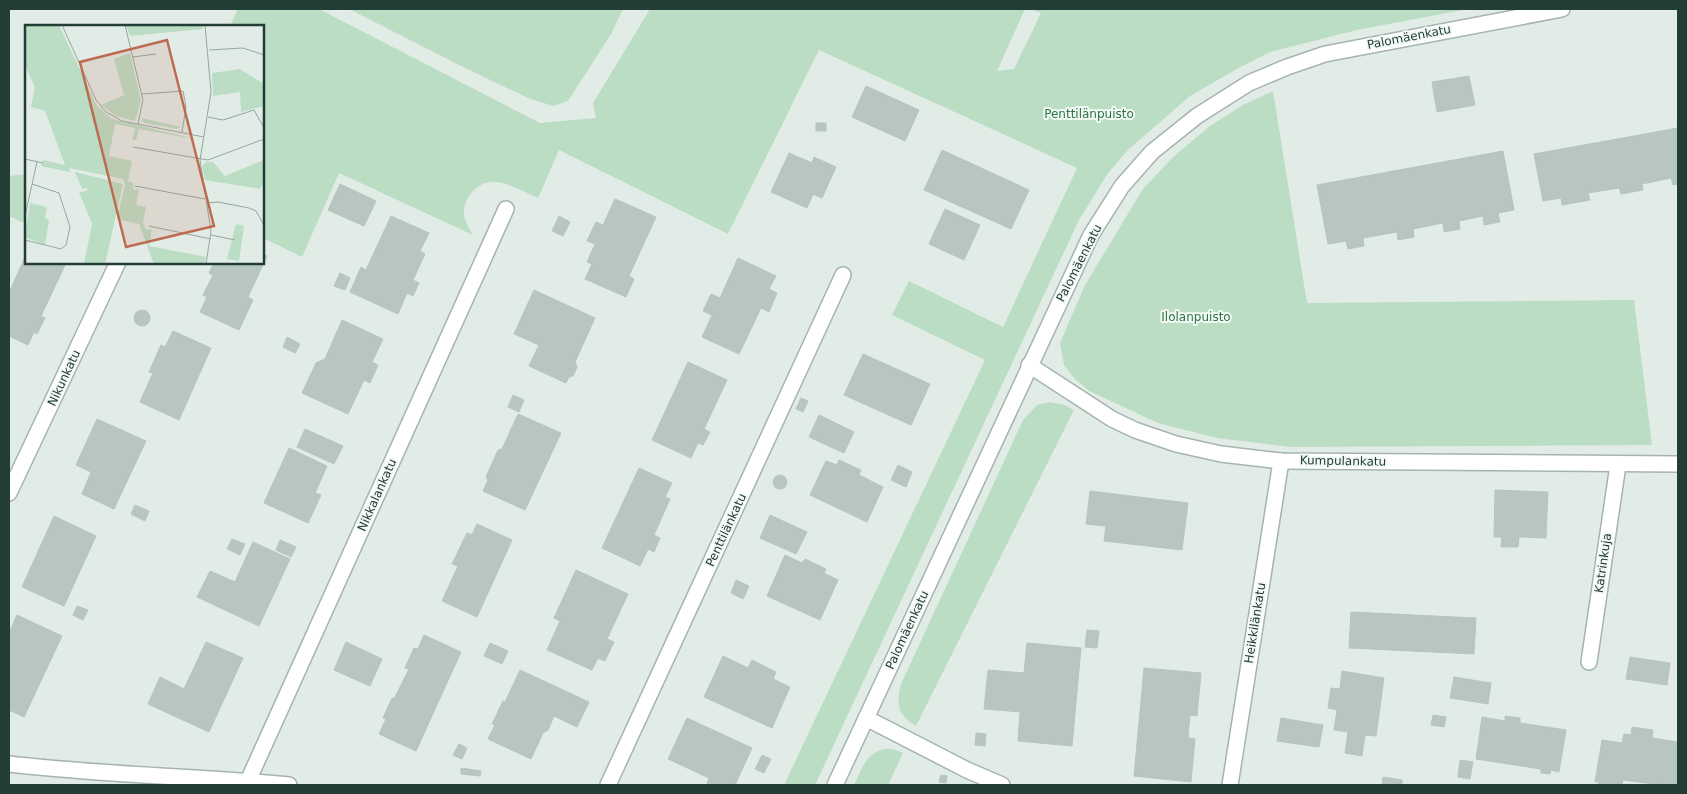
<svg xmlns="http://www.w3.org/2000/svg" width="1687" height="794" viewBox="0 0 1687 794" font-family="'DejaVu Sans',sans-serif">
<rect width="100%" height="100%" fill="#e2ece7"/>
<g fill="#bbddc3">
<path d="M238,9H319L540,123L596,118L593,103L650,9H1025L997,71L1014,69L1041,13L1030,9H1468L1357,30L1270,52L1237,69L1190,96L1128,150L1108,173L1079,220L815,785H784L985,360L892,315L909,281L1003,327L1077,168L819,50L728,234L559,150L538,198C526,193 504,180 491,182C477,183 465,197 464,210C463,219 469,228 473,235L339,173L302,257L263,238L262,26H230Z"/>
<polygon points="349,9 623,9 611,34 568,101 553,106 528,98 461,66"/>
<polygon points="1273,91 1307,303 1634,300 1652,445 1291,447 1217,438 1158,423 1089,391 1074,378 1064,365 1060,343 1085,285 1143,189 1173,157 1210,126 1243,105"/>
<polygon points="26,174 26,224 9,216 9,176"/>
<path d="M1050,402L1065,405L1074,410L916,726C897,715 896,704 901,684L1023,420L1037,405Z"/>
<path d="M884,749H893L903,753L888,785H854C862,769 865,754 884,749Z"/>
</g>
<g fill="#b7c7c0" stroke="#b4c6be">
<polygon points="1469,76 1475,105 1437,112 1432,82"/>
<polygon points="866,86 919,110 905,141 852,117"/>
<rect x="816" y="123" width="10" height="8"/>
<polygon points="1678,128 1678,184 1673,185 1671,178 1642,184 1643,190 1621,194 1619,188 1588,193 1590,200 1562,205 1561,198 1543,201 1534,154"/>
<polygon points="942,150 1029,190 1011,229 924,190"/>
<polygon points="1503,151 1514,210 1498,213 1500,222 1484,225 1483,216 1459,221 1460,229 1444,232 1443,223 1413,229 1414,237 1398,240 1397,232 1363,238 1364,246 1348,249 1346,241 1328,244 1317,185"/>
<polygon points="789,153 812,163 814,157 836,167 822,198 813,194 807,208 771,192"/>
<polygon points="340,184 376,201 364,226 328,210"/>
<polygon points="615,199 656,217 629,276 634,279 626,297 585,279 592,264 587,262 595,244 587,241 596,222 603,225"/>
<polygon points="945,209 980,225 964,260 929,244"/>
<polygon points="391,216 429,233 420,251 425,254 413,280 419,283 413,296 407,293 398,314 350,292 361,267 366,270"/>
<polygon points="559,216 570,222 563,236 552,231"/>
<polygon points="262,254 267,256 248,297 253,300 239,330 200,312 207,297 203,295 213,275 209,273 214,262 262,262"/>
<polygon points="26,255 26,262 66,263 41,316 45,318 37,334 34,332 28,345 9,336 9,293"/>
<polygon points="738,258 776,276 769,289 777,293 769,312 761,308 739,354 702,337 712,315 703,311 711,294 720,298"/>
<polygon points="340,273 350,278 345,290 334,286"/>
<polygon points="534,290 595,318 575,362 577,367 573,376 569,377 566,383 529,366 539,345 514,334"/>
<circle cx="142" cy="318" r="8"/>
<polygon points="342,320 383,339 372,362 378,365 370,383 364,380 348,414 302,393 316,363 325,359"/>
<polygon points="173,331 211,348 179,420 140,402 153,373 149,372 161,345 165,347"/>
<polygon points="287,337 300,344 295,353 283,347"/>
<polygon points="863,354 930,384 911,425 844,395"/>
<polygon points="688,362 727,380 704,429 710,432 703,445 698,443 691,458 652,440"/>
<polygon points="513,395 524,400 519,412 508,407"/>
<polygon points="801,398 808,401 803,412 796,409"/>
<polygon points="518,414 561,433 525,510 483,491 488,480 486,477 498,450 502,449"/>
<polygon points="819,415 854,432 844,453 809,437"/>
<polygon points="97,419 146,441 114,509 82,494 91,472 76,465"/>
<polygon points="305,429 343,446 334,464 297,447"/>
<polygon points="289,448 327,466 315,493 321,495 308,523 264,503"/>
<polygon points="839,460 861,470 859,475 883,487 867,522 810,495 826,461 837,465"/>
<polygon points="898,465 912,472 906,487 891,480"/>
<polygon points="639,468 672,483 665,497 670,499 654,535 660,538 654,552 648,549 640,566 602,548"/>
<circle cx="780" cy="482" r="7"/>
<polygon points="1495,490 1548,492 1546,538 1519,537 1518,547 1501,547 1502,537 1494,537"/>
<polygon points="1090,491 1188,503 1182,550 1104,541 1106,526 1086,524"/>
<polygon points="135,505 149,511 145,521 131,514"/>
<polygon points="770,515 807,532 796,554 760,538"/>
<polygon points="54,516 96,536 64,606 22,587"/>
<polygon points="477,524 512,540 477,617 442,601 458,566 452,564 467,533 472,535"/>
<polygon points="232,539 245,544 240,555 227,549"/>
<polygon points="280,540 296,547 291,557 276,550"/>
<polygon points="253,542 290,559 259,626 197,597 210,571 235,582"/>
<polygon points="785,555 802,563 805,559 826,569 824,573 838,580 820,620 767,596"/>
<polygon points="576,570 628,594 607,639 614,642 605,661 598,658 592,670 547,650 560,621 554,618"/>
<polygon points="736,580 749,586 743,599 731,593"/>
<polygon points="77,606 88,610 83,620 73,615"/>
<polygon points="1351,612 1476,618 1474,654 1349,648"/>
<polygon points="17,615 62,636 24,717 9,710 9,633"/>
<polygon points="1087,630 1099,631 1097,648 1085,647"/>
<polygon points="424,635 461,652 416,751 379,734 386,719 383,718 392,698 394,699 409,669 405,668 414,648 418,649"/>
<polygon points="206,642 243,658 209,732 148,704 160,677 184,689"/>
<polygon points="346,642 382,659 370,686 334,670"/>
<polygon points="490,643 508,651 502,664 484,656"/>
<polygon points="1027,643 1081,648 1072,746 1018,741 1020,712 984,709 988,670 1024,673"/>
<polygon points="723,656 748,668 752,660 776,672 773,679 790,687 772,728 704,697"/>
<polygon points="1630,657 1670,663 1667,685 1626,679"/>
<polygon points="1144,668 1201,673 1197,716 1190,715 1188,738 1195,739 1191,782 1134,776"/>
<polygon points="520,670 589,702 577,727 554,716 548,730 543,733 531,759 488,739 495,725 492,724 503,701 505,702"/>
<polygon points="1342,671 1384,678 1376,736 1365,735 1362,756 1345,753 1348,732 1334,730 1337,710 1328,708 1331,688 1340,689"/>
<polygon points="1454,677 1491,683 1488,704 1450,698"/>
<polygon points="1433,715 1446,717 1444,727 1431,725"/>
<polygon points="1505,716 1520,718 1520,723 1566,730 1559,772 1551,770 1550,774 1541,773 1541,769 1476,759 1482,717 1505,721"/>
<polygon points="687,718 752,748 735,785 722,783 721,785 711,785 707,783 709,778 668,759"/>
<polygon points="1281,718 1323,725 1319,747 1277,741"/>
<polygon points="1632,727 1653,730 1652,738 1678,742 1678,785 1662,785 1623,780 1622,785 1598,785 1599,782 1595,782 1602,740 1622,743 1624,734 1631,735"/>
<polygon points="976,733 986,734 985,746 975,745"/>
<polygon points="459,744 467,748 462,759 453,755"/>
<polygon points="762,755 771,759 764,773 755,769"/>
<polygon points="1460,760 1473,762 1470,779 1458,777"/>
<polygon points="461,768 481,771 480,776 461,774"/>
<polygon points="941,775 947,776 946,783 939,782"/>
<polygon points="1383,777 1402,780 1402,785 1382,785"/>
</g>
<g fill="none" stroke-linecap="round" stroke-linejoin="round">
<defs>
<g id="minor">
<polyline points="1029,365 1112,419 1135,430 1176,444 1221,454 1281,461 1678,464"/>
<polyline points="9,493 118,262"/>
<polyline points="1589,662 1618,465"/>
<polyline points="866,718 967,770 1002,785"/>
<path d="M9,764C102,775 196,776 289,785"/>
<polyline points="248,781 506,209"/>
<polyline points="608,785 843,275"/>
<polyline points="835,785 1091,235 1122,186 1152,152 1197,116 1249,83 1287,67 1325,54 1562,9"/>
<polyline points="1230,785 1281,461"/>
</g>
</defs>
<use href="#minor" stroke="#a5b4ae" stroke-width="18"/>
<use href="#minor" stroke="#fff" stroke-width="15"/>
</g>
<g text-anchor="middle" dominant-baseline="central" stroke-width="4" stroke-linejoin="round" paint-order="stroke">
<g font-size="12" fill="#223d35" stroke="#f2f9f5">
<text transform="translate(1409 37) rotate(-11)">Palomäenkatu</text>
<text transform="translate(1079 263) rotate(-63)">Palomäenkatu</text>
<text transform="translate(64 378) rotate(-65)">Nikunkatu</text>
<text transform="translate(1343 461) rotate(1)">Kumpulankatu</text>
<text transform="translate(377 495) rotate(-66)">Nikkalankatu</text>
<text transform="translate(726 530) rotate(-65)">Penttilänkatu</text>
<text transform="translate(1603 563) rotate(-82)">Katrinkuja</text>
<text transform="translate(1255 623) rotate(-81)">Heikkilänkatu</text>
<text transform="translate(907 630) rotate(-65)">Palomäenkatu</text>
</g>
<g font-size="12" fill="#2c7446" stroke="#f2f9f5">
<text x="1089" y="114">Penttilänpuisto</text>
<text x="1196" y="317">Ilolanpuisto</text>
</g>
</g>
<g transform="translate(25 25)">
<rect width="239" height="239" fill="#e2ece7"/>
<path d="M0,0H34L72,81L87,94L175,115L114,104L111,115H107L110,103L90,99L84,131L107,136L103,156L108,158L109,165L114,164L111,180L121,182L118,198L121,205L127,204L124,221L181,232L179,239H129L114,199L92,194L100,160L98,154L44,143L45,147L16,141L18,135L40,140L20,86L6,82L10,62L0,41ZM101,0H178V4L105,11ZM105,28L116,76L110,96L91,91L76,80L99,70L89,34ZM215,44L239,59V81L216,87L215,67L188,71L187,48ZM117,94V93L156,102L152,104L119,98ZM239,135V155L235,164L180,155L177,141L181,137H188L200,151ZM50,147L98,159L80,239H59L67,199L54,167L62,166V163L57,164ZM5,178L22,182L20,193L24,195L20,220L0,212ZM211,199L219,201L214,236L202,234Z" fill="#bbddc3"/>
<path fill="none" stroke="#95a6a0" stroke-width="1" d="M37,0L71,75L81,87L97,96L179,112M100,0L118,75L113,99M180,0L186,67L175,135L186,206L181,239M184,25L218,23L239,30M108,32L131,29M117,69L158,66L161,82L157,107M183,92L198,95L229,85L239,103M108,122L183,135L239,114M0,134L18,138M110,161L180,174M181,178L193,177L224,183L231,186L239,200M0,191L12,137M124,201L186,214M186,210L210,215M0,215L36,224L41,220L45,202L34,168L7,159"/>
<path fill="#be6c51" fill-opacity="0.15" stroke="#be6c51" stroke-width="2.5" d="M142,15L189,201L101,222L55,37Z"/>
<rect width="239" height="239" fill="none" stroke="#223d35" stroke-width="2.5"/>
</g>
<rect width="1687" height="794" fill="none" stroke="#223d35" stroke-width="20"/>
</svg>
